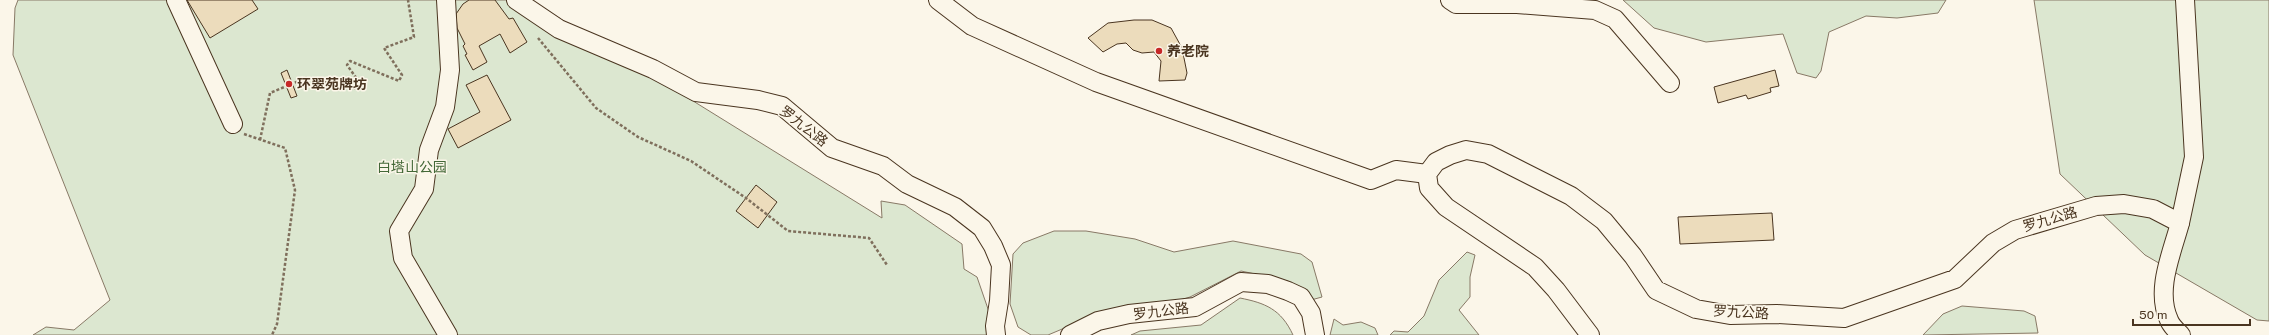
<svg xmlns="http://www.w3.org/2000/svg" width="2269" height="335" viewBox="0 0 2269 335" font-family="'Public Sans','Noto Sans SC',sans-serif">
<rect width="100%" height="100%" fill="#fbf6e9"/>
<g fill="#dce7d0" stroke="#887966">
<polygon points="18,0 530,0 882,218 881,201 905,205 962,244 964,269 977,277 997,335 33,335 46,327 74,330 110,300 13,55 15,8"/>
<polygon points="1623,0 1946,0 1938,13 1897,18 1866,16 1829,32 1821,71 1816,78 1797,73 1783,34 1706,42 1654,28"/>
<polygon points="2034,0 2269,0 2269,321 2257,320 2145,255 2060,174"/>
<polygon points="1054,231 1086,231 1135,239 1174,252 1233,241 1301,254 1312,262 1322,297 1311,300 1288,281 1241,271 1190,297 1164,305 1067,327 1048,335 1031,335 1018,327 1010,304 1013,254 1023,243"/>
<polygon points="1467,252 1475,255 1470,277 1470,297 1459,310 1479,335 1390,335 1394,331 1408,332 1424,316 1439,280"/>
<path d="M1240,298C1265,303 1281,309 1293,335H1131L1140,331L1201,325Z"/>
<polygon points="1962,306 2024,311 2035,316 2038,333 1923,335 1943,314"/>
<polygon points="1334,319 1343,325 1361,322 1375,328 1378,335 1330,335"/>
</g>
<g fill="#ecdcbc" stroke="#4a3520">
<polygon points="187,0 252,0 258,9 210,38"/>
<polygon points="469,0 495,0 509,19 513,18 527,42 510,53 500,34 479,46 487,62 473,70 465,55 467,54 463,46 465,44 457,28 456,14 463,4"/>
<polygon points="1134,20 1152,20 1171,28 1182,48 1187,73 1185,80 1159,81 1161,61 1154,52 1142,53 1133,50 1126,43 1117,44 1103,52 1088,38 1108,23"/>
<polygon points="287,70 297,96 291,98 281,73"/>
<polygon points="1775,70 1779,86 1770,88 1771,92 1748,99 1746,95 1718,103 1714,87"/>
<polygon points="487,75 511,120 458,148 448,129 480,112 466,85"/>
<polygon points="756,185 777,202 758,228 736,211"/>
<polygon points="1772,213 1774,240 1680,244 1678,217"/>
</g>
<g fill="none" stroke-linecap="round" stroke-linejoin="round">
<defs>
<g id="minor">
<polyline points="176,0 233,124"/>
<polyline points="446,0 450,70 445,107 429,150 424,189 399,231 403,258 448,335"/>
<polyline points="516,0 559,29 653,69 696,92 758,100 782,106 832,148 883,166 907,184 955,207 982,228 993,246 1001,265 999,301 995,326 996,335"/>
<polyline points="938,0 972,26 1096,82 1371,180 1396,170 1427,174"/>
<polyline points="1450,0 1456,4 1517,4 1595,10 1615,19 1670,83"/>
<polyline points="2180,223 2194,157 2185,0"/>
<polyline points="1070,335 1098,321 1129,314 1195,307 1241,282 1268,284 1288,291 1301,297 1311,313 1315,335"/>
<path d="M1590,335L1556,290L1535,267L1446,207L1429,188L1427,174L1436,162L1450,155L1466,150L1488,154L1571,196L1604,221L1633,256L1656,290L1696,309L1730,315L1777,314L1844,318L1955,279L1993,243L2015,230L2096,206L2124,204L2153,209L2180,223C2172,253 2155,290 2169,320C2171,326 2177,331 2181,335"/>
</g>
</defs>
<use href="#minor" stroke="#4a3520" stroke-width="20"/>
<g stroke="#7f6f5c" stroke-width="2.5" stroke-dasharray="3 2" stroke-linecap="butt">
<polyline points="538,38 596,108 638,137 691,161 746,198 788,231 869,238 887,265"/>
<polyline points="244,134 285,148 295,190 277,324 272,335"/>
<polyline points="260,140 270,93 306,78 358,89 362,86 347,65 350,61 399,81 402,75 384,48 414,37 408,0"/>
</g>
<use href="#minor" stroke="#fbf6e9" stroke-width="18"/>
</g>
<g fill="#c62828" stroke="#fbf6e9" stroke-width="1.5">
<circle cx="1159" cy="51" r="4"/>
<circle cx="289" cy="84" r="4"/>
</g>
<g text-anchor="middle" dominant-baseline="central" stroke-width="3" stroke-linejoin="round" paint-order="stroke">
<g font-size="14" font-weight="bold" fill="#4a3520" stroke="#fbf6e9" text-anchor="start">
<text x="1167" y="51">养老院</text>
<text x="297" y="84">环翠苑牌坊</text>
</g>
<g font-size="14" fill="#4a3520" stroke="#fbf6e9">
<text transform="translate(804 126) rotate(38)">罗九公路</text>
<text transform="translate(2050 219) rotate(-16)">罗九公路</text>
<text transform="translate(1161 311) rotate(-7)">罗九公路</text>
<text transform="translate(1741 312) rotate(3)">罗九公路</text>
</g>
<g font-size="14" fill="#436837" stroke="#fbf6e9">
<text x="412" y="167">白塔山公园</text>
</g>
</g>
<path d="M2133 319v6h117v-6" fill="none" stroke="#4a3520" stroke-width="2"/>
<text x="2139" y="319" font-size="12" fill="#4a3520" stroke="#fbf6e9" stroke-width="3" paint-order="stroke">50 m</text>
</svg>
